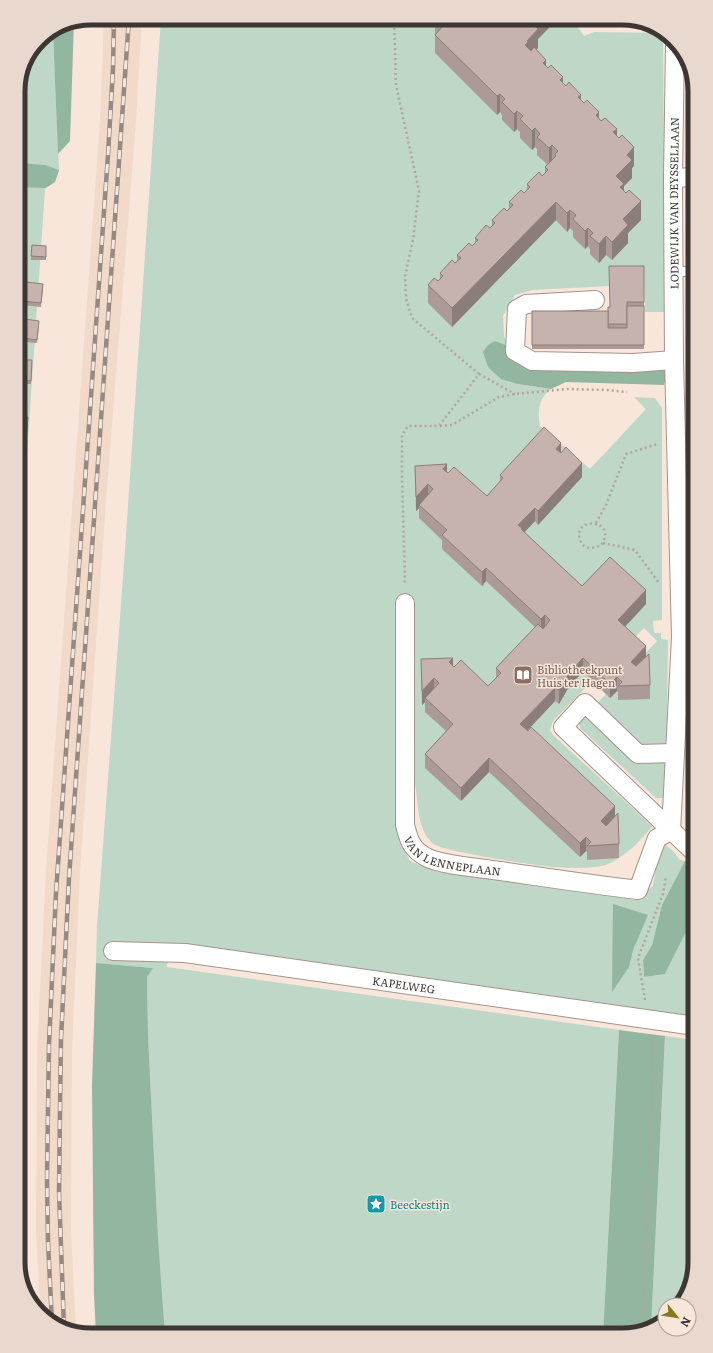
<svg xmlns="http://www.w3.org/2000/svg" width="713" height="1353" viewBox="0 0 713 1353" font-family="Literata,serif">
<rect width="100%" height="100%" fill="#f8e6db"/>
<polygon fill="#f1dac9" points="104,18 142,18 136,121 106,502 80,872 72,1052 71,1231 76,1331 50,1323 40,1309 36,1232 37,1051 46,870 100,120"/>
<g fill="#bed7c6">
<path d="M161,18H568L580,30L584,36L594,32L663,33L665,312H645L644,270L610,286L533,290L515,295L503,316L504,336L508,346L518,384L551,389C539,397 537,412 540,426L590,469L646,409L634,397L655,398L662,408V620L653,621L654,633H661V639L668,640L666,798H656L580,728L579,722L657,641L644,628L553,721L550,730L553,735L652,826C643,839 623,858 608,864C598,869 566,868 554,867C538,866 439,851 432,843C415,825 419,800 414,777C412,767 404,756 400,747L399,840L410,861L437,872L606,894L636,900L653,886L661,841L674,852L680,860L685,861L662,905L652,945L643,960L644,977L665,974L695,914V1017L591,1004L348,967L170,945L167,967L619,1030L603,1335H165L158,1237L148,1035L147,977L153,968L96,963L97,926L125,550Z"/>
<polygon points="53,31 59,170 55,182 45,189 18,587 18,87 40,39"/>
<polygon points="665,1036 695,1040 695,1262 683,1303 680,1305 665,1305 665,1317 651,1329"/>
</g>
<g fill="#92b69f">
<polygon points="74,21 70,141 58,154 53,31 63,23"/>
<polygon points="18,163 45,165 59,170 55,182 45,188 18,187"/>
<polygon points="495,341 508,346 519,361 666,370 666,379 664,385 566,382 551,389 518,384 501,379 488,367 483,352 488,345"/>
<polygon points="685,861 695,864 695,914 665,974 644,977 643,960 652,945 662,905"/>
<polygon points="613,904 648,915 633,950 629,967 612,992"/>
<polygon points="96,963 153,968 147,977 148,1035 158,1237 165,1335 96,1335 94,1294 92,1085"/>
<polygon points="619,1030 665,1036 651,1329 622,1335 603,1335"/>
</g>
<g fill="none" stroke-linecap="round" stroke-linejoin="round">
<defs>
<polyline id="lane" points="674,271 695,272"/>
<g id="street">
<polyline points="673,178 695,177"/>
<polyline points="595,300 526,304 517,309 515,351 532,361 633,363 674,360"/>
<path id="s1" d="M405,603V825C409,840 411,849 426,857C438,864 470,867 486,869C536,876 587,884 638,890L657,838L671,831L681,637L674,360L673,178L675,45"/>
<polyline points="675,753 638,754 585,703 563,727 693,851 695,851"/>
<path id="s2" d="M113,951L185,953L695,1026"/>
</g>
</defs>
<use href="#lane" stroke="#a49489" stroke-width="11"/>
<use href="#street" stroke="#a49489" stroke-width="20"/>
<g stroke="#b3a59c" stroke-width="2.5" stroke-dasharray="2 3" stroke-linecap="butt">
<polyline points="394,18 396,85 419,191 413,240 405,276 406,298 412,318 479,374 439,426 408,426 402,435 402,475 405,584"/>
<polyline points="479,374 515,394"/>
<polyline points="440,426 452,425 499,397 515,394 567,389 608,390 627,392"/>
<polyline points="596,523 606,505 626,454 657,444"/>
<path d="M603,543C596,549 584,551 580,540C572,517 615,518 603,543L635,550L659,583"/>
<polyline points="645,1000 638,958 663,894 666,876"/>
<polyline points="642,1331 653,1076 652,1040"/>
</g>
<use href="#lane" stroke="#fff" stroke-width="9"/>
<use href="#street" stroke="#fff" stroke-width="18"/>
<defs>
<g id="rail">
<polyline points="52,1323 48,1242 47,1178 49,1044 56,893 108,155 113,69 114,18"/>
<polyline points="64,1327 59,1192 60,1111 61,1039 69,878 129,18"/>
</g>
</defs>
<use href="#rail" stroke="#958982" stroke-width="4.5"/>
<use href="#rail" stroke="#f8e6db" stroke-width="3" stroke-dasharray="9" stroke-linecap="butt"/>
</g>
<g fill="#ab9a95">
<polygon points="435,18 538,39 538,48 536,50 546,66 617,136 634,166 632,168 632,178 624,186 624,190 641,220 628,233 628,243 612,260 606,255 599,263 590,254 590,249 588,246 585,249 573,237 573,231 570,228 567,232 556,220 452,327 428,303 428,285 438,281 440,279 440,273 455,263 457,261 457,255 472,246 475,243 475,238 490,228 492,226 492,220 507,211 509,208 509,202 524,193 527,190 527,184 542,176 545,173 545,167 547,164 537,155 537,149 535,147 532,150 520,138 520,132 517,129 514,132 502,120 502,115 500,112 497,115 435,53"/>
<polygon points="32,245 46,246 46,260 31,260"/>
<polygon points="644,266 644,349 532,349 532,311 608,311 610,307"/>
<polygon points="43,288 41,307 23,305 23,301"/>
<polygon points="39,325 37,343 22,342 22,338"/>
<polygon points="19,360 32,360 31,384 18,384"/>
<polygon points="18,416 28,417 26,446 18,445"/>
<polygon points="561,452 582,477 538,525 535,521 524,532 582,586 646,604 625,627 646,657 650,685 650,699 618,700 618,692 617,691 610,698 583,672 570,685 559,704 555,701 527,731 615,816 619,844 619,858 587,860 587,852 586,851 580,857 489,772 461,801 425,768 425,754 446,731 425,712 425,702 422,705 421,659 453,666 488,686 496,678 496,668 535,627 486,581 482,586 442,549 442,540 419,518 419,508 416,511 415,466 447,472 487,496 500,482 500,475"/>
<polygon points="18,471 21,475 20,490 18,489"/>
</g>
<g fill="#8b7d79">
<polygon points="541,18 559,18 538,39 538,48 528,58 525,45 534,25"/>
<polygon points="546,60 546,78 543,63"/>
<polygon points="563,77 563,96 560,80"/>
<polygon points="500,94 500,112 497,115 497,96"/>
<polygon points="581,95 581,113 578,97"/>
<polygon points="517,111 517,129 514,132 514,114"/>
<polygon points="599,112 599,130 596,115"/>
<polygon points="535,128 535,147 532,150 532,131"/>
<polygon points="617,129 617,148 613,132"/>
<polygon points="552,145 552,164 549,167 549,148"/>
<polygon points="634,147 634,166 632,168 632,178 624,186 624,202 616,176 627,155"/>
<polygon points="641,201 641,220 628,233 628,243 612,260 612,242 623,219"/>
<polygon points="556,202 556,220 452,327 452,308"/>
<polygon points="570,210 570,228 567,232 567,213"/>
<polygon points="588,228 588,246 585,249 585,231"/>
<polygon points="606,236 606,255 599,263 599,244"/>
<polygon points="561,443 561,457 556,449"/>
<polygon points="582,463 582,477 538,525 538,511"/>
<polygon points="447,464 447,478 443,469"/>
<polygon points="428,484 428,498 419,505 419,508 416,511 416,497"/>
<polygon points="535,508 535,521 522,535 518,525"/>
<polygon points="486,568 486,581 482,586 482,572"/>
<polygon points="646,590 646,604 618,634 618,620"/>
<polygon points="545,615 545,629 541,633 541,619"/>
<polygon points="646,646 646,660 631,676 631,662"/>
<polygon points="453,658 453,672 449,662"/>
<polygon points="583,658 583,672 570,685 559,704 559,690 570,672"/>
<polygon points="617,677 617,691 610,698 610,684"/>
<polygon points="434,678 434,692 425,698 425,702 422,705 422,691"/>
<polygon points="555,688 555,701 520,738 520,724"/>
<polygon points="489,758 489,772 461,801 461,788"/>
<polygon points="615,806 615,819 601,835 601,821"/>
<polygon points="586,837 586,851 580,857 580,843"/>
</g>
<g fill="#c7b3ad" stroke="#8b7d79">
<polygon points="435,18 541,18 534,25 538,29 527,41 528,42 525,45 531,51 534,47 546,60 543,63 548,68 551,65 563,77 560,80 566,86 569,82 581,95 578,97 584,103 587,100 599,112 596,115 601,121 605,118 617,129 613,132 619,138 622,135 634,147 627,155 632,160 616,176 624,184 620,187 626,193 629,190 641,201 623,219 628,225 612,242 606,236 599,244 590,236 593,233 588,228 585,231 573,219 576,215 570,210 567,213 556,202 452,308 428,285 434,278 438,281 443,276 440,273 452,260 455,263 461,258 457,255 469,243 472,246 478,240 475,238 486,225 490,228 495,223 492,220 504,208 507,211 513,205 509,202 521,190 524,193 530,187 527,184 539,172 542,176 548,170 545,167 556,156 555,154 558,151 552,145 549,148 537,137 540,134 535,128 532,131 520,119 523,116 517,111 514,114 502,102 505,99 500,94 497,96 435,35 443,26"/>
<polygon points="18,236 20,236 18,248"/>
<polygon points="32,245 46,246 46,257 31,256"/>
<polygon points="609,266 644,266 644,302 627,302 627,324 608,324 608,307 610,307"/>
<polygon points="26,282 43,284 41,303 23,301"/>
<polygon points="627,306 644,306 644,345 532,345 532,311 608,311 608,328 627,328"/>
<polygon points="24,319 39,321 37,340 22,338"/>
<polygon points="19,360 32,360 31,381 18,380"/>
<polygon points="18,416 28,417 26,442 18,441"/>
<polygon points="544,427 561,443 556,449 561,453 566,447 582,463 538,511 535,508 518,525 522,528 521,529 582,586 610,557 646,590 618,620 646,646 631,662 636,666 649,654 650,685 618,686 622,682 617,677 610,684 583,658 570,672 559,690 555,688 520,724 528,731 531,727 615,806 601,821 606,826 618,813 619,844 587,846 591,842 586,837 580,843 489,758 461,788 425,754 453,724 425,698 439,683 434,678 422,691 421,659 453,658 449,662 454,667 461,660 488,686 501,673 496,668 538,624 543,629 550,620 545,615 541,619 486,568 482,572 442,535 447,530 419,505 433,489 428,484 416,497 415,466 447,464 443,469 448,473 454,467 487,496 503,478 500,475"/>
<polygon points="18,471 21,471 20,486 18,486"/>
</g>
<defs>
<symbol id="library-square" viewBox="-11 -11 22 22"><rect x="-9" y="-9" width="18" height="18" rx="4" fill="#8d6e63" stroke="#f8e6db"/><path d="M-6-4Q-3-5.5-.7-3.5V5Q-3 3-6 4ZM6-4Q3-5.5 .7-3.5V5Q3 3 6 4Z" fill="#fff"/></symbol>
<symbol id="sight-square" viewBox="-11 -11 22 22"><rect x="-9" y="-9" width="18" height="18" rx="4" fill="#0f9aa8" stroke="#f8e6db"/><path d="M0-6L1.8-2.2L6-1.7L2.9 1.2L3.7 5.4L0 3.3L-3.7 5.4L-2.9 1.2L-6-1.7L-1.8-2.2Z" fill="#fff"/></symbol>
</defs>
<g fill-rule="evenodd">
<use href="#library-square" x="512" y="664" width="22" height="22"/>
<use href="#sight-square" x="365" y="1193" width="22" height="22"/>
</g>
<g text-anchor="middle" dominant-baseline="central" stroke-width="3" stroke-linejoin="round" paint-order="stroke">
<g font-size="11" fill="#3d3632" stroke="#f8e6db">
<text stroke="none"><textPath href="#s1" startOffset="1176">LODEWIJK VAN DEYSSELLAAN</textPath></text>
<text stroke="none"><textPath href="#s1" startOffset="286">VAN LENNEPLAAN</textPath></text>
<text stroke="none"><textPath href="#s2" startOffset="293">KAPELWEG</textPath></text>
</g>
<g font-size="11" fill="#785e54" stroke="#f8e6db" text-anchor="start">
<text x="537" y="669">Bibliotheekpunt<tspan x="537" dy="13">Huis ter Hagen</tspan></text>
</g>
<g font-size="11" fill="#0d838f" stroke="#f8e6db" text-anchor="start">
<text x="390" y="1204">Beeckestijn</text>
</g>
</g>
<path d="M0 0H713V1353H0ZM91 25H622A66 66 0 0 1 688 91V1262A66 66 0 0 1 622 1328H91A66 66 0 0 1 25 1262V91A66 66 0 0 1 91 25Z" fill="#e9d8cd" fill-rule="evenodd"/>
<path fill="none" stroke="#3d3632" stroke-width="5" d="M91 25H622A66 66 0 0 1 688 91V1262A66 66 0 0 1 622 1328H91A66 66 0 0 1 25 1262V91A66 66 0 0 1 91 25Z"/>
<g transform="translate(677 1317) rotate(120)"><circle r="19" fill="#f8e6db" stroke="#ada097"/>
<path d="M0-3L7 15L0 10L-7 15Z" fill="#88791e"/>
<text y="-6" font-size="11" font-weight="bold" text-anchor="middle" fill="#3d3632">N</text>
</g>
</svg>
